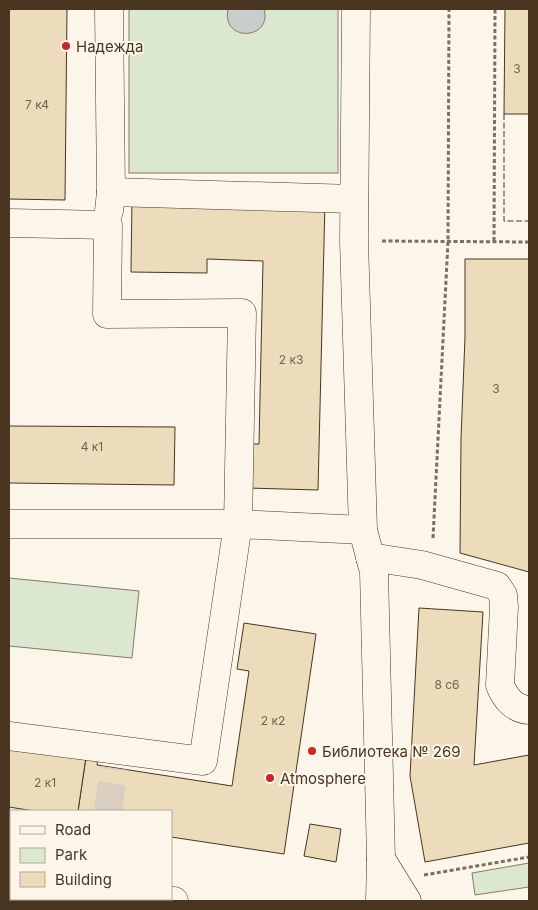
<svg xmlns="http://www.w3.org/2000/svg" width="538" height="910" viewBox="0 0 538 910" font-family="Inter,sans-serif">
<rect width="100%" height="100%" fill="#fbf6e9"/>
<g fill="#dce7d0" stroke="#887966">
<rect x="129" y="9" width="209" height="164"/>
<polygon points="9,578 139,591 132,658 9,646"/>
<polygon points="529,863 529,887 475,895 472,873"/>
</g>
<path fill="#c9cecd" stroke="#887966" d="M228,9H264C273,40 221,43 228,9Z"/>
<g fill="#ecdcbc" stroke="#4a3520">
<polygon points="9,9 67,9 65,200 9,199"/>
<polygon points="505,9 529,9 529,114 504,114"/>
<polygon points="132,198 325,202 318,490 247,488 248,444 259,444 263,261 207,259 207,273 131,272"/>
<polygon points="465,259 529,259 529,572 460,553 461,439 465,337"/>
<polygon points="9,426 175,427 174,485 9,483"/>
<polygon points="419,608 483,612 474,765 529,755 529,843 425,862 410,776"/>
<polygon points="244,623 316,634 284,854 171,837 171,811 78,811 86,757 98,759 97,765 232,786 249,671 237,669"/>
<polygon points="9,746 86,757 78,811 34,811 9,807"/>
<polygon points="310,824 341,829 336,862 304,856"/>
</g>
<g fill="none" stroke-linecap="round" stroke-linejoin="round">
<polyline stroke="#d8cfc1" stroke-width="28" stroke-dasharray="28 14" stroke-linecap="butt" points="108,811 114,768"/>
<defs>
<g id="minor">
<polyline points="109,9 111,192 109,211"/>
<polyline points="356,9 354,241 363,530 374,572 381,859 380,901"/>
<polyline points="111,192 354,199"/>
<polyline points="9,223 108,225 107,314 242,313 238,524 203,761 9,736"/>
<polyline points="9,524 238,524 363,530"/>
<path d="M370,557L422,565L497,586L503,595L504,607L500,685C505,698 514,709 529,710"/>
<polyline points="381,859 407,901"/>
<polyline points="9,891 11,892"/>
<polyline points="95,899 174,901"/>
</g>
</defs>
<use href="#minor" stroke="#4a3520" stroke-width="29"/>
<g stroke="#7f6f5c" stroke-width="3" stroke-dasharray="4 2.5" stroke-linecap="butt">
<polyline points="382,241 529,242"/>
<polyline points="494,241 495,9"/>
<polyline points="433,538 448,241 449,9"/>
<polyline points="424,875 529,857"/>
</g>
<use href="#minor" stroke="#fbf6e9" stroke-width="28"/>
<polyline stroke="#4a3520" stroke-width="1" stroke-dasharray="6 2.5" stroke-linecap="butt" points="504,114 504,221 529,221"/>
</g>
<g fill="#c62828" stroke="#fbf6e9" stroke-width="2">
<circle cx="66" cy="46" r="5"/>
<circle cx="312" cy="751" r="5"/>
<circle cx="270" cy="778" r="5"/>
</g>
<g text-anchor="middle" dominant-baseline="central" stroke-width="4" stroke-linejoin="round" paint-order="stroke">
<g font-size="12" fill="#725f47">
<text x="517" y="68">3</text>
<text x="37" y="104">7 к4</text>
<text x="291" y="359">2 к3</text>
<text x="496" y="388">3</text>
<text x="92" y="446">4 к1</text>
<text x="447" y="684">8 с6</text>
<text x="273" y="720">2 к2</text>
<text x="45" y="782">2 к1</text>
</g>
<g font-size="15" fill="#4a3520" stroke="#fbf6e9" text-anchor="start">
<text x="76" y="46">Надежда</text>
<text x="322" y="751">Библиотека № 269</text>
<text x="280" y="778">Atmosphere</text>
</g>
</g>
<rect width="538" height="910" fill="none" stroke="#4a3520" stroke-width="20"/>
<rect x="10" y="810" width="162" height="90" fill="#fbf6e9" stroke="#b4a999"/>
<rect x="20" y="826" width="25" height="8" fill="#fbf6e9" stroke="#b4a999"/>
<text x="55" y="835" font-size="15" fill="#4a3520">Road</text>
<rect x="20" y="848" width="25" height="15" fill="#dce7d0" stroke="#b4a999"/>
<text x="55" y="860" font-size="15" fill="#4a3520">Park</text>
<rect x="20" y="872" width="25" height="15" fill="#ecdcbc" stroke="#b4a999"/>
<text x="55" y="885" font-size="15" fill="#4a3520">Building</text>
</svg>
